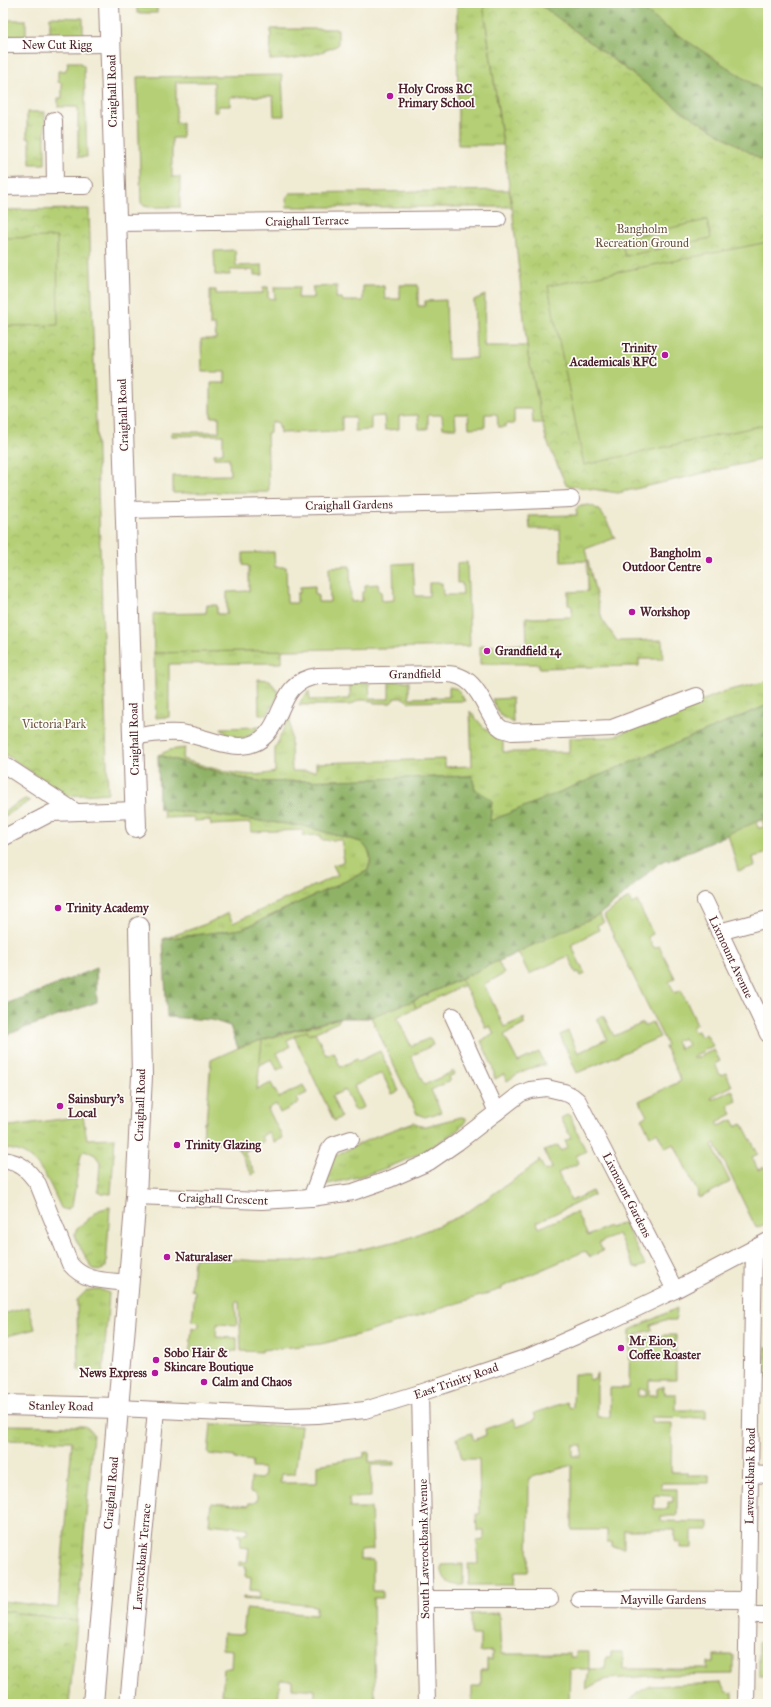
<svg xmlns="http://www.w3.org/2000/svg" width="771" height="1707" viewBox="0 0 771 1707" font-family="'IM FELL Great Primer',serif">
<defs>
<pattern id="grass-tufts" width="24" height="20" patternUnits="userSpaceOnUse"><rect width="24" height="20" fill="#b4cf75"/><path d="M3 7l-1-3M5 7V3M7 7l1-3M15 17l-1-3M17 17v-4M19 17l1-3" fill="none" stroke="#9cb165"/></pattern>
<pattern id="forest-firs" width="22" height="20" patternUnits="userSpaceOnUse"><rect width="22" height="20" fill="#8fb266"/><path d="M5 1l3.5 6h-7zM16 11l3.5 6h-7z" fill="#779054"/></pattern>
<pattern id="park-crowns" width="20" height="18" patternUnits="userSpaceOnUse"><rect width="20" height="18" fill="#b4cf75"/><path d="M2 6a3 3 0 1 1 6 0M12 15a3 3 0 1 1 6 0" fill="none" stroke="#9cb165"/></pattern>
</defs>
<rect width="100%" height="100%" fill="#fdfcf7"/>
<filter id="ink" filterUnits="userSpaceOnUse"><feTurbulence type="fractalNoise" baseFrequency=".025" numOctaves="2"/><feDisplacementMap in="SourceGraphic" scale="8" xChannelSelector="R" yChannelSelector="G"/><feConvolveMatrix kernelMatrix="1 2 1 2 8 2 1 2 1" color-interpolation-filters="sRGB"/></filter>
<filter id="wash" filterUnits="userSpaceOnUse"><feTurbulence type="fractalNoise" baseFrequency=".012" numOctaves="4" result="noise"/><feDisplacementMap in="SourceGraphic" scale="16" xChannelSelector="R" yChannelSelector="G"/><feGaussianBlur stdDeviation="0.9" result="paint"/><feColorMatrix in="noise" values="0 0 0 0 0 0 0 0 0 0 0 0 0 0 0 0 0 1.4 0 .05"/><feComposite in="paint" operator="in"/></filter>
<g filter="url(#wash)">
<rect width="100%" height="100%" fill="#f0ebd3"/>
<g fill="url(#grass-tufts)" stroke="#7f7750">
<rect x="137" y="3" width="20" height="10"/>
<polygon points="457,3 483,3 503,145 458,145"/>
<polygon points="50,17 83,18 83,37 50,37"/>
<path d="M271,29H338V45C313,57 297,59 270,60Z"/>
<polygon points="27,112 45,112 45,164 30,164 30,138 27,138"/>
<polygon points="509,190 512,207 287,207 286,198 290,193"/>
<path d="M589,505C604,509 608,525 615,538L585,549L602,619L617,641L662,640L663,659H639V666L539,668V664H480V646L527,644L526,617L534,618L572,617V606L568,605V592L588,591L587,561L561,562L560,529H530L529,516L577,515L576,509L581,506Z"/>
<polygon points="282,650 282,663 169,664 169,717 156,718 154,653"/>
<polygon points="258,679 270,680 279,694 267,715 259,715"/>
<polygon points="409,681 409,698 449,697 449,687 458,689 465,701 409,702 403,698 395,698 391,703 375,703 365,700 359,700 351,705 299,705 302,699 309,691 310,700 350,699 350,683 369,682 370,699 389,699 389,682"/>
<path d="M768,681V705L490,822L492,800L475,789L472,776L265,782L236,777L158,755L170,750L185,748L182,759C213,768 243,780 275,772V749L290,714L292,771H316V763L445,759V767L472,766L470,711C480,722 487,736 503,738V752H569V738L612,737L726,691Z"/>
<polygon points="512,698 513,723 500,715 492,699"/>
<path d="M259,727C249,741 231,742 221,728Z"/>
<path d="M163,809L303,826L361,842C370,850 373,859 367,871L242,929L163,939L206,924L228,913L233,923L338,875L333,865L343,862L342,840H321V835L303,836V830L251,832V823L211,825L210,820L194,821V817L164,818Z"/>
<polygon points="461,979 464,985 416,1008 413,1001"/>
<polygon points="340,1018 338,1022 309,1035 307,1031 287,1040 290,1047 277,1053 284,1067 277,1070 272,1059 259,1065 262,1040"/>
<path d="M83,1116L87,1139L115,1138L111,1194L102,1193L98,1191L100,1162L95,1155L85,1150L81,1154L72,1206L66,1210L61,1208C49,1182 37,1148 3,1149V1127Z"/>
<path d="M461,1117L466,1118V1120C460,1131 448,1137 438,1143C399,1166 367,1176 323,1185L332,1157L376,1136L414,1122L420,1126H426Z"/>
<polygon points="110,1207 106,1267 103,1269 98,1271 92,1268 75,1238 75,1233 77,1229 99,1210"/>
<polygon points="94,1289 99,1289 109,1293 103,1374 93,1375 78,1370 77,1300 86,1291"/>
<polygon points="3,1425 84,1426 88,1428 93,1434 77,1621 3,1611 3,1601 58,1608 72,1441 3,1440"/>
</g>
<g fill="url(#forest-firs)" stroke="#6c6848">
<polygon points="538,3 635,3 666,27 768,94 768,164 680,110"/>
<path d="M768,705V817L668,861L667,859L659,863L620,898L599,915L395,1009L368,1018H340L283,1033L238,1048L230,1026L212,1020L167,1017L163,939L242,929L367,871C374,859 370,850 361,842L303,826L159,809L158,755L236,777L265,782L472,776L475,789L492,800L490,821Z"/>
<polygon points="96,968 97,1002 3,1036 3,1005 51,987"/>
</g>
<g fill="url(#park-crowns)" stroke="#7f7750">
<polygon points="483,3 538,3 680,110 768,164 768,458 618,493 566,485 546,439 528,356 512,207"/>
<polygon points="89,209 108,793 68,796 3,753 3,210"/>
<polygon points="3,1611 77,1621 69,1704 3,1704"/>
</g>
<g fill="#b4cf75" stroke="#7f7750" fill-rule="evenodd">
<polygon points="635,3 768,3 768,94 666,27"/>
<polygon points="3,20 26,20 26,37 3,36"/>
<polygon points="67,62 79,62 84,66 87,157 78,157 78,107 58,107 58,98 62,98 62,83 58,82 58,71 65,71 68,66"/>
<polygon points="282,75 284,116 274,116 273,96 230,97 230,106 218,106 218,112 214,112 214,82 176,82 176,123 182,123 182,138 172,138 172,177 180,177 180,207 149,207 144,206 141,203 137,77"/>
<polygon points="707,220 711,238 625,256 621,239"/>
<polygon points="57,237 58,325 5,326 3,238"/>
<polygon points="768,242 768,424 584,465 548,286"/>
<polygon points="235,250 236,266 262,265 263,275 254,275 254,270 230,270 230,275 215,275 214,251"/>
<polygon points="400,285 418,285 418,306 425,306 425,301 446,300 448,359 476,358 474,300 485,295 484,346 527,346 528,356 543,423 533,423 532,409 514,409 514,424 505,424 505,427 498,427 497,414 485,414 485,427 469,428 468,414 455,414 456,428 443,428 442,415 428,415 428,429 419,429 418,415 399,416 399,429 385,430 384,416 371,417 371,430 355,431 355,417 342,417 342,431 280,433 279,425 277,422 272,422 270,425 270,433 267,433 269,492 173,493 173,476 230,475 229,458 214,458 214,454 223,453 223,435 172,436 171,432 219,432 219,417 211,417 211,383 225,383 225,372 202,372 201,339 216,339 215,325 210,325 210,290 216,290 216,294 263,293 263,287 268,287 268,298 275,299 274,287 299,287 298,298 313,298 313,289 312,287 337,286 336,298 342,298 343,301 363,301 363,286 384,286 385,299 400,299"/>
<polygon points="274,552 275,567 286,567 287,603 297,603 297,593 300,593 300,587 315,586 315,595 318,595 318,602 330,602 329,567 350,566 351,602 362,601 362,592 365,591 365,585 378,584 379,591 381,591 382,601 394,600 393,564 413,563 415,596 429,596 429,583 442,583 443,595 463,595 462,583 457,583 457,563 467,562 470,646 154,653 153,614 206,613 207,605 217,605 217,614 227,614 227,592 249,591 249,566 243,565 243,553"/>
<polygon points="25,799 30,801 3,817 3,812"/>
<polygon points="768,817 768,853 753,857 755,866 738,871 728,834 756,822 758,828 764,827 762,820"/>
<path d="M629,898L632,904L637,901L653,934L648,937L654,948L659,946L675,978L669,982L675,993L681,990L697,1024L692,1027L694,1032L698,1031L701,1037L706,1034L713,1046L694,1056L693,1058H696L714,1050L720,1061L715,1064L720,1075L726,1073L732,1086L714,1095L711,1099H714L732,1090L737,1101L728,1105L732,1114L717,1122L719,1126L733,1120L736,1126L742,1123L758,1154L752,1157L758,1170L764,1167L768,1175V1223L756,1228L715,1143L712,1145L730,1182L700,1198L697,1196L698,1193L674,1144L665,1148L657,1132L650,1136L642,1119L647,1116L639,1101L681,1081L665,1047L667,1045L604,916L622,902ZM684,1038L688,1045L680,1049L676,1041Z"/>
<polygon points="599,915 604,922 597,925 599,930 571,945 585,974 581,976 579,972 576,973 568,956 529,974 518,952"/>
<path d="M498,961L504,974L484,984L504,1027L524,1018L525,1019L523,1020L525,1024L504,1035L518,1062L539,1052L545,1065C529,1067 520,1072 507,1081L504,1074L495,1079L492,1065L481,1041L494,1034L490,1026L486,1028L461,979Z"/>
<polygon points="413,1001 416,1008 397,1017 411,1046 430,1038 433,1045 411,1056 424,1085 454,1071 455,1074 448,1077 450,1081 431,1090 441,1112 425,1117 417,1114 371,1017"/>
<polygon points="603,1015 614,1036 643,1023 644,1026 652,1022 660,1037 577,1073 560,1035 568,1031 578,1053 607,1039 597,1018"/>
<polygon points="307,1031 309,1035 315,1032 326,1055 334,1052 340,1067 357,1059 359,1061 380,1051 399,1091 392,1094 382,1073 354,1086 364,1107 355,1111 345,1090 332,1096 341,1117 334,1121 294,1036"/>
<polygon points="262,1040 257,1090 271,1083 279,1098 303,1085 307,1093 297,1098 299,1103 280,1113 276,1104 268,1109 283,1138 274,1142 268,1132 261,1137 264,1141 244,1152 255,1173 252,1175 234,1141 231,1143 203,1142 204,1122 206,1122 211,1060 238,1048"/>
<polygon points="569,1114 586,1151 576,1156 579,1163 558,1173 571,1201 592,1191 594,1195 537,1222 539,1228 576,1212 588,1236 609,1226 610,1228 624,1222 645,1265 638,1268 634,1267 618,1234 599,1243 603,1251 590,1257 585,1251 502,1287 502,1289 365,1333 321,1344 262,1350 262,1352 241,1351 239,1302 235,1302 237,1325 217,1324 216,1337 237,1338 237,1351 200,1351 197,1358 189,1357 192,1328 195,1329 199,1326 199,1322 192,1321 195,1291 191,1290 194,1260 196,1257 260,1261 301,1261 345,1253 406,1239 463,1215 538,1163 539,1159 545,1171 552,1168 544,1151 558,1145 561,1151 568,1147 565,1141 571,1138 561,1118"/>
<polygon points="29,1307 35,1329 3,1337 3,1314"/>
<path d="M677,1308L676,1320H665L651,1325L652,1330L636,1334L638,1339L665,1335H676V1380H649V1395H657V1389L663,1386V1391H665V1394H676V1410H706V1418L651,1417V1423H672L671,1472H687V1475H709V1483H661V1489H677V1516H661V1521L709,1522V1530H692V1548H680V1542H675V1530H624V1548L612,1547V1542H607V1530H572V1465L529,1478L528,1572H515L514,1585H469L468,1564H478L477,1540L484,1539V1531H477L476,1514H480L479,1459H462L457,1438L471,1433L474,1440L486,1435L485,1429L514,1419L517,1427L536,1419L534,1413L567,1402L570,1408L573,1407L574,1374H589V1379L592,1380L595,1379L596,1374H597V1417H610V1388H629L630,1330ZM638,1389H646V1396H638ZM573,1445H582L581,1456H573ZM654,1495L673,1496V1502H668V1509H654Z"/>
<polygon points="765,1347 768,1347 768,1378 764,1378"/>
<path d="M211,1424L301,1426L295,1474H281L280,1483H317V1465L364,1457V1453L369,1452V1462H395V1465H371V1497L349,1498L350,1508H371L373,1549L360,1550V1560H373V1591H382V1598H373L375,1704H315V1690L292,1688V1681L280,1680L278,1700L222,1695L224,1668H231L232,1650L222,1649L223,1633L243,1634L246,1609L316,1615V1606L243,1599V1597L259,1598L260,1591L250,1590L251,1578L245,1577L246,1566L239,1565V1562H247L249,1548L240,1547L241,1536H238L239,1533L247,1534L248,1528L209,1524L211,1503L248,1506L249,1503H253L257,1501V1496L254,1493L250,1492L251,1478L261,1479C264,1476 265,1472 262,1468H252L253,1461L235,1459V1457L208,1454Z"/>
<path d="M463,1564V1585C449,1586 441,1579 442,1565Z"/>
<polygon points="499,1613 501,1654 570,1654 570,1657 576,1657 576,1652 589,1652 589,1669 605,1669 606,1657 611,1657 611,1652 623,1652 623,1669 708,1669 708,1662 714,1662 714,1655 733,1655 733,1674 668,1675 608,1679 599,1682 586,1689 589,1669 570,1669 569,1704 462,1704 462,1703 472,1703 472,1686 481,1686 481,1670 487,1670 487,1660 492,1660 492,1651 480,1652 480,1635 471,1635 471,1614"/>
<rect x="759" y="1642" width="9" height="34"/>
<polygon points="721,1683 726,1692 733,1693 733,1704 628,1704 637,1693 650,1686"/>
</g>
</g>
<g filter="url(#ink)">
<g fill="none" stroke-linecap="round" stroke-linejoin="round">
<defs>
<g id="minor">
<polyline points="3,45 111,44"/>
<polyline points="55,186 85,186"/>
<polyline points="3,187 55,186 54,120"/>
<polyline points="115,223 498,219"/>
<polyline points="127,510 474,503 571,499"/>
<path d="M134,737C149,734 164,732 180,733C204,735 234,754 257,742C286,726 276,681 318,676L446,674C477,674 482,704 497,725L502,729L512,732L612,728L697,696"/>
<polyline points="3,764 76,812"/>
<polyline points="3,838 51,813 136,810"/>
<polyline points="705,901 768,1034"/>
<polyline points="719,932 768,919"/>
<polyline points="453,1016 497,1112"/>
<path d="M3,1160C22,1163 27,1169 38,1184L70,1264C86,1283 106,1280 129,1283"/>
<polyline points="136,1196 262,1201 311,1198 353,1192 390,1179 429,1162 458,1142 520,1094 530,1090 547,1088 564,1092 572,1096 578,1101 675,1290"/>
<polyline points="311,1198 329,1150 333,1145 351,1139"/>
<polyline points="420,1393 427,1704"/>
<polyline points="118,1408 287,1416 318,1415 365,1410 420,1393 531,1356 610,1321 675,1290 768,1241"/>
<polyline points="750,1474 768,1475"/>
<polyline points="426,1599 550,1599"/>
<polyline points="579,1599 747,1600"/>
<polyline points="747,1615 768,1615"/>
<polyline points="128,1704 156,1410"/>
<polyline points="746,1704 754,1248"/>
</g>
<g id="tertiary">
<polyline points="109,3 136,827"/>
<polyline points="3,1405 118,1408"/>
<polyline points="93,1704 136,1196 142,1076 139,927"/>
</g>
</defs>
<use href="#minor" stroke="#9d857f" stroke-width="18"/>
<use href="#tertiary" stroke="#9d857f" stroke-width="22"/>
<use href="#minor" stroke="#fff" stroke-width="16"/>
<use href="#tertiary" stroke="#fff" stroke-width="20"/>
</g>
</g>
<g fill="#b5179e" stroke="#fdfcf7" stroke-width="1.5">
<circle cx="390" cy="96" r="4"/>
<circle cx="665" cy="355" r="4"/>
<circle cx="709" cy="560" r="4"/>
<circle cx="632" cy="612" r="4"/>
<circle cx="487" cy="651" r="4"/>
<circle cx="58" cy="908" r="4"/>
<circle cx="60" cy="1106" r="4"/>
<circle cx="177" cy="1145" r="4"/>
<circle cx="167" cy="1257" r="4"/>
<circle cx="621" cy="1348" r="4"/>
<circle cx="156" cy="1360" r="4"/>
<circle cx="155" cy="1373" r="4"/>
<circle cx="204" cy="1382" r="4"/>
</g>
<g text-anchor="middle" dominant-baseline="central" stroke-width="3.5" stroke-linejoin="round" paint-order="stroke">
<g font-size="12" fill="#4a1f2b" stroke="#fdfcf7">
<text x="57" y="45">New Cut Rigg</text>
<text transform="translate(112 91) rotate(-91)">Craighall Road</text>
<text transform="translate(307 221) rotate(-1)">Craighall Terrace</text>
<text transform="translate(123 415) rotate(-92)">Craighall Road</text>
<text transform="translate(349 505) rotate(-1)">Craighall Gardens</text>
<text transform="translate(415 674) rotate(-1)">Grandfield</text>
<text transform="translate(134 739) rotate(-91)">Craighall Road</text>
<text transform="translate(731 957) rotate(65)">Lixmount Avenue</text>
<text transform="translate(140 1105) rotate(-88)">Craighall Road</text>
<text transform="translate(627 1195) rotate(63)">Lixmount Gardens</text>
<text transform="translate(223 1199) rotate(2)">Craighall Crescent</text>
<text transform="translate(456 1381) rotate(-19)">East Trinity Road</text>
<text transform="translate(61 1406) rotate(1)">Stanley Road</text>
<text transform="translate(750 1476) rotate(-89)">Laverockbank Road</text>
<text transform="translate(111 1493) rotate(-85)">Craighall Road</text>
<text transform="translate(424 1549) rotate(-91)">South Laverockbank Avenue</text>
<text transform="translate(142 1557) rotate(-85)">Laverockbank Terrace</text>
<text x="663" y="1600">Mayville Gardens</text>
</g>
<g font-size="12" font-weight="bold" fill="#4a1f2b" stroke="#fdfcf7" text-anchor="start">
<text x="398" y="89">Holy Cross RC<tspan x="398" dy="14">Primary School</tspan></text>
<text x="657" y="348" text-anchor="end">Trinity<tspan x="657" dy="14">Academicals RFC</tspan></text>
<text x="701" y="553" text-anchor="end">Bangholm<tspan x="701" dy="14">Outdoor Centre</tspan></text>
<text x="640" y="612">Workshop</text>
<text x="495" y="651">Grandfield 14</text>
<text x="66" y="908">Trinity Academy</text>
<text x="68" y="1099">Sainsbury's<tspan x="68" dy="14">Local</tspan></text>
<text x="185" y="1145">Trinity Glazing</text>
<text x="175" y="1257">Naturalaser</text>
<text x="629" y="1341">Mr Eion,<tspan x="629" dy="14">Coffee Roaster</tspan></text>
<text x="164" y="1353">Sobo Hair &amp;<tspan x="164" dy="14">Skincare Boutique</tspan></text>
<text x="147" y="1373" text-anchor="end">News Express</text>
<text x="212" y="1382">Calm and Chaos</text>
</g>
<g font-size="12" fill="#6a5441" stroke="#fdfcf7">
<text x="642" y="229">Bangholm<tspan x="642" dy="14">Recreation Ground</tspan></text>
<text x="54" y="724">Victoria Park</text>
</g>
</g>
<rect width="771" height="1707" fill="none" stroke="#fdfcf7" stroke-width="16"/>
</svg>
